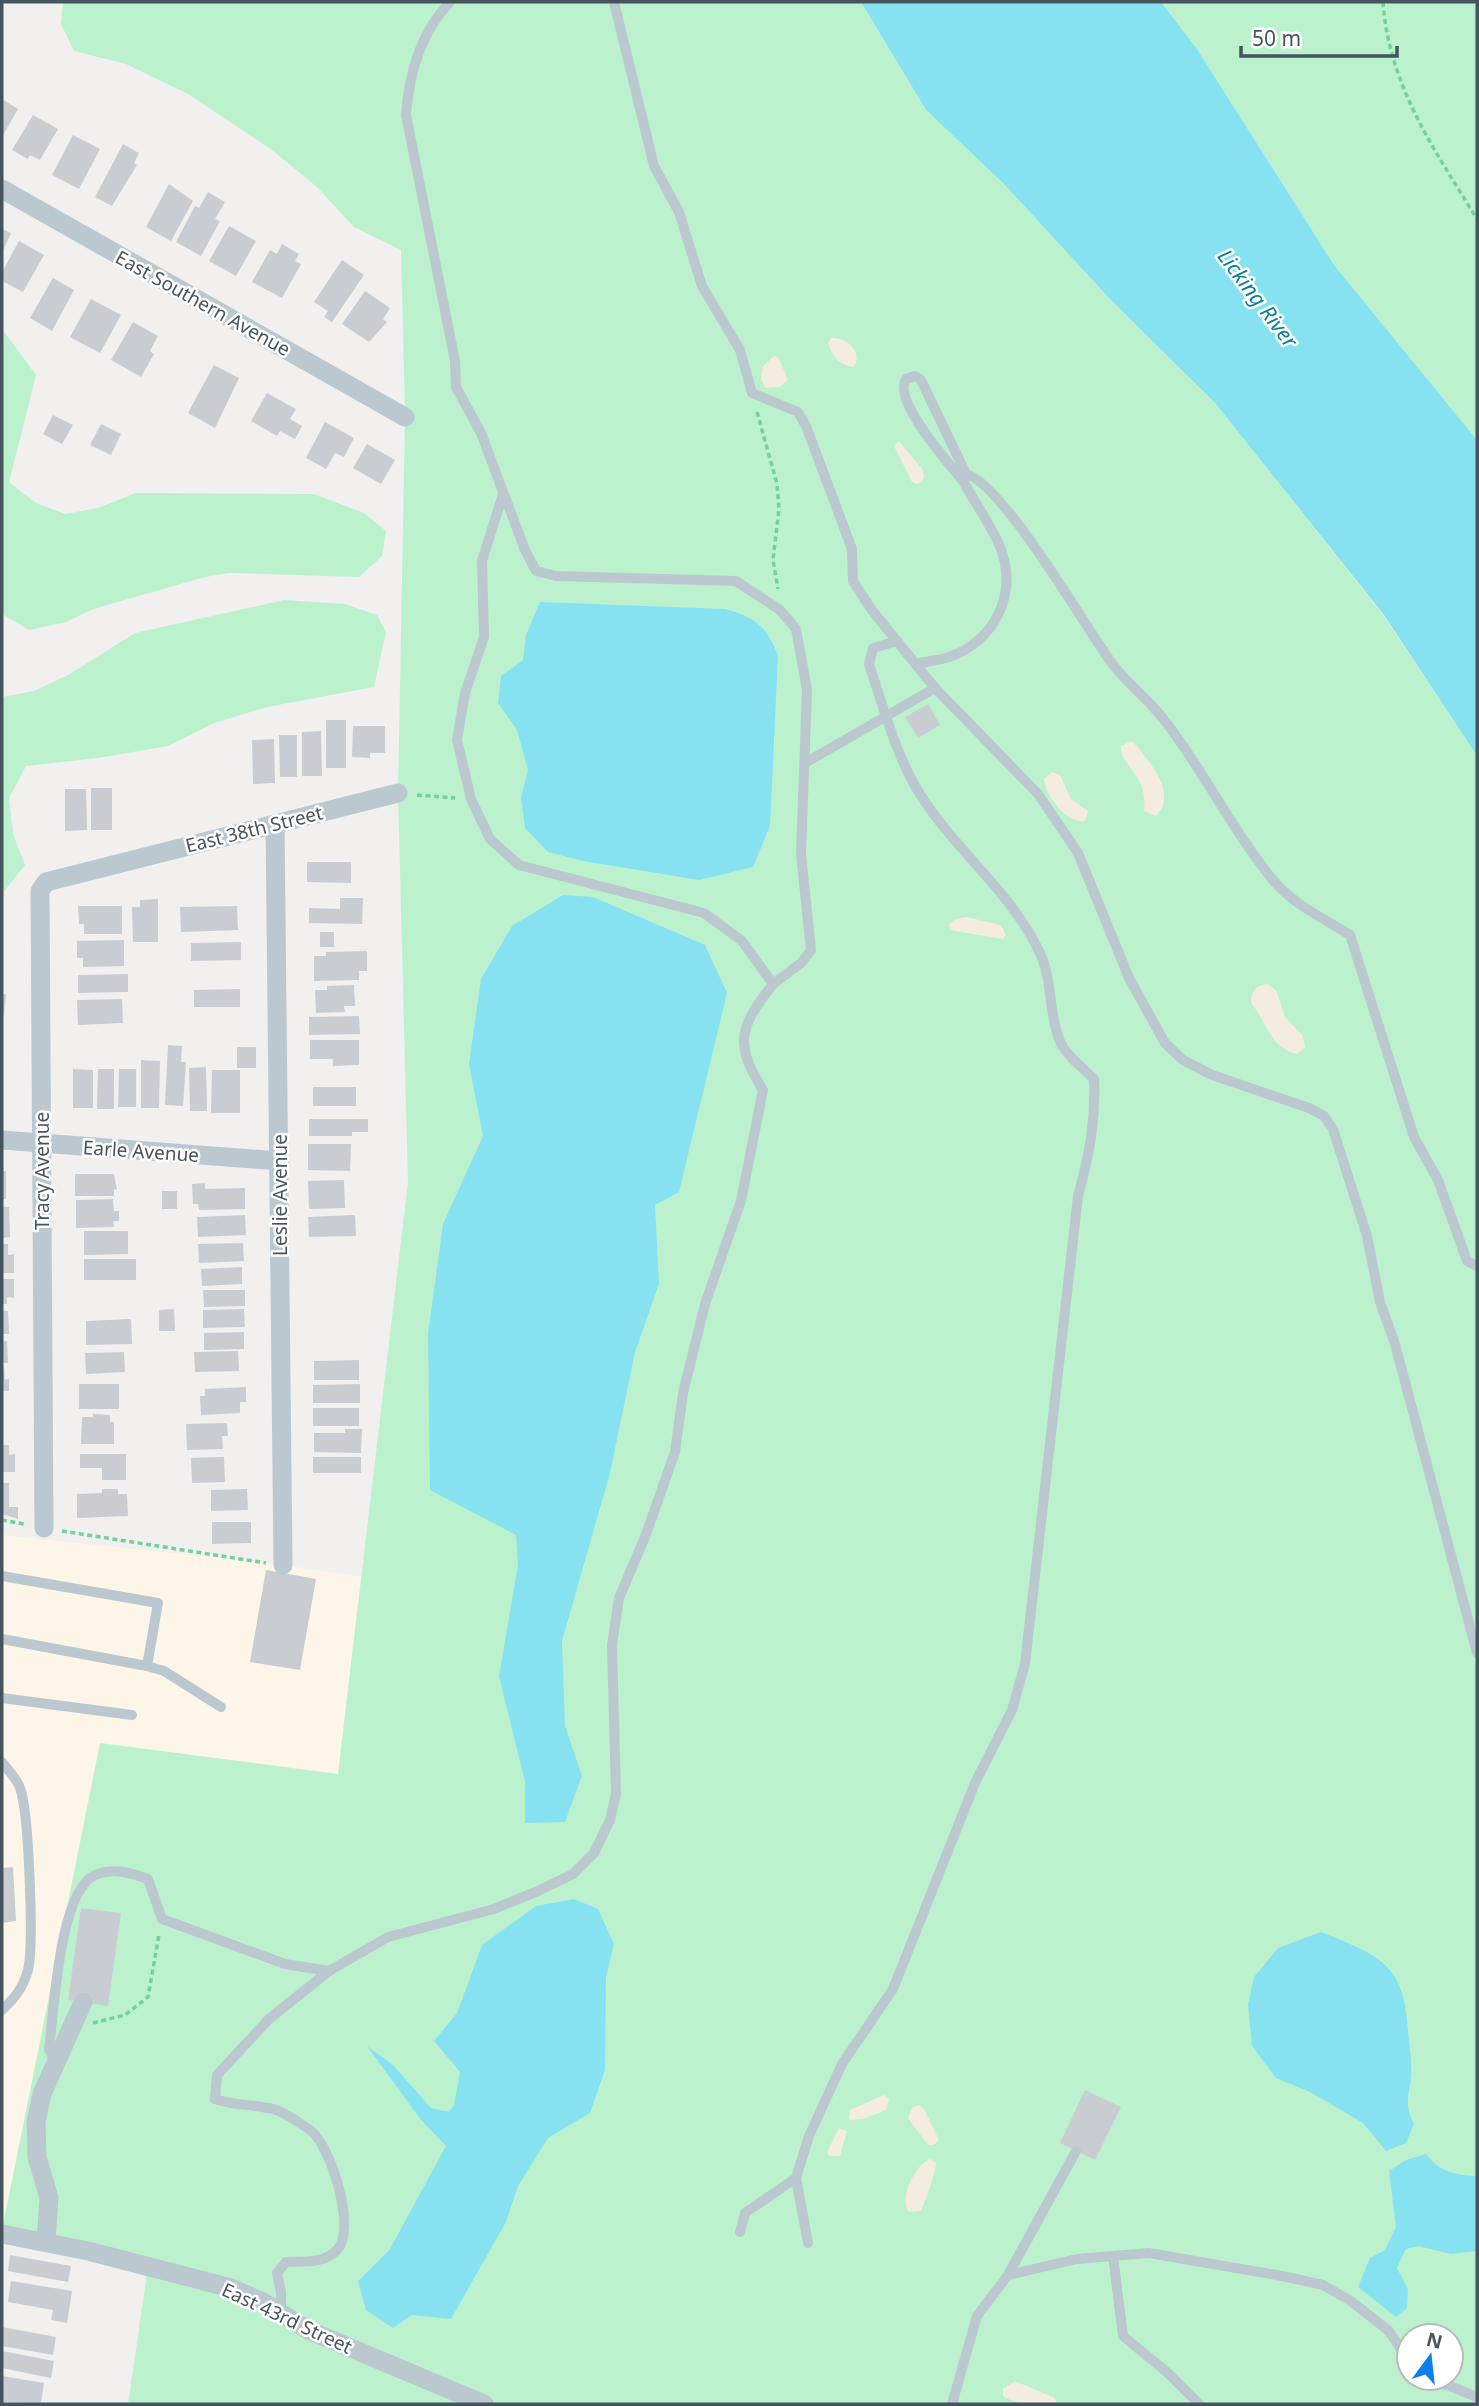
<svg xmlns="http://www.w3.org/2000/svg" width="1479" height="2406" viewBox="0 0 1479 2406" font-family="'Noto Sans',sans-serif">
<rect width="100%" height="100%" fill="#f2efef"/>
<polygon fill="#fdf6e8" points="2,1535 283,1565 361,1577 338,1774 2,2230"/>
<g fill="#bbf2cd" fill-rule="evenodd">
<path d="M63,2H861L926,110L1003,183L1109,298L1215,403L1384,616L1477,756V2404H128L148,2267L2,2230L100,1743L338,1774L408,1182L398,793L405,417L401,250L354,227L317,187L272,150L188,94L126,64L74,51L61,24ZM1409,2336H1451V2378H1409Z"/>
<polygon points="1161,2 1477,2 1477,440 1334,265 1197,49"/>
<polygon points="2,329 36,375 9,482 36,503 65,514 98,508 136,493 314,494 364,513 386,531 382,556 359,577 229,573 205,577 93,609 66,622 29,630 2,614"/>
<polygon points="284,600 345,604 377,615 386,632 374,687 267,707 214,723 168,746 98,758 26,766 9,798 13,834 25,865 2,894 2,697 34,691 70,674 135,633"/>
</g>
<g fill="#f4ecdf">
<path d="M831,338C847,337 863,352 854,367C840,366 832,356 828,343Z"/>
<polygon points="774,356 778,357 788,380 779,387 766,388 761,380 763,366"/>
<polygon points="899,441 923,470 924,478 918,484 912,482 894,446"/>
<path d="M1132,741C1147,758 1179,793 1156,816L1144,811C1148,771 1121,770 1121,746Z"/>
<path d="M1052,772L1060,775L1071,799L1088,811L1085,821C1066,824 1046,796 1044,779Z"/>
<polygon points="966,917 1001,925 1006,935 1003,939 950,930 949,925 955,919"/>
<path d="M1267,984L1276,990L1285,1017L1303,1036L1305,1047L1297,1054C1269,1048 1267,1021 1251,1003C1251,991 1256,985 1267,984Z"/>
<polygon points="884,2095 889,2100 886,2110 863,2119 849,2120 850,2110"/>
<polygon points="919,2105 924,2109 939,2140 934,2145 928,2145 908,2118 912,2108"/>
<polygon points="839,2128 847,2131 840,2156 829,2156 827,2152"/>
<path d="M930,2159L936,2163C936,2171 925,2204 920,2211L909,2212C898,2198 915,2165 930,2159Z"/>
<path d="M1015,2381L1055,2398L1057,2404C1040,2404 1017,2406 1003,2396V2389Z"/>
</g>
<g fill="#86e2f1">
<polygon points="861,2 1161,2 1197,49 1334,265 1477,440 1477,756 1384,615 1215,403 1109,298 1003,183 926,110"/>
<path d="M540,602L725,609C755,617 766,626 778,655L770,826L753,867L699,880L583,861L548,852L525,828L521,798L528,770L517,730L498,703L501,676L523,660L526,635Z"/>
<polygon points="563,895 593,897 705,945 727,993 679,1192 655,1205 659,1284 635,1352 610,1473 562,1641 565,1726 582,1776 565,1822 525,1823 525,1782 499,1676 518,1565 516,1535 430,1490 428,1334 443,1224 483,1136 469,1064 481,979 512,926"/>
<polygon points="574,1899 598,1909 614,1944 606,1977 605,2070 590,2113 548,2138 518,2186 506,2222 451,2319 412,2315 393,2328 366,2310 358,2281 390,2249 446,2146 421,2120 367,2046 393,2065 431,2108 449,2112 454,2105 460,2072 434,2041 457,2013 482,1945 536,1906"/>
<path d="M1321,1932C1380,1956 1404,1963 1408,2030C1409,2044 1412,2059 1411,2073C1410,2097 1403,2101 1414,2124L1406,2143L1386,2151L1363,2123L1310,2092L1276,2078L1252,2046L1248,2004L1254,1977L1278,1948Z"/>
<path d="M1426,2154C1440,2172 1455,2175 1477,2176V2251L1451,2254L1418,2246L1406,2249L1397,2268L1408,2289L1407,2308L1396,2317L1358,2287L1370,2258L1385,2250L1396,2227L1389,2171L1406,2160Z"/>
</g>
<g fill="#c9cdd2">
<polygon points="2,99 18,109 2,137"/>
<polygon points="33,115 58,129 40,160 30,155 28,159 12,150"/>
<polygon points="73,135 100,149 79,189 52,175"/>
<polygon points="123,144 139,153 134,163 137,165 112,206 95,197"/>
<polygon points="169,184 193,201 171,241 146,227"/>
<polygon points="208,192 225,202 215,219 220,221 201,256 176,242 195,206 199,208"/>
<polygon points="229,226 256,241 236,276 209,261"/>
<polygon points="2,229 11,233 2,253"/>
<polygon points="19,241 44,255 23,292 2,281 2,272"/>
<polygon points="282,244 299,254 295,261 301,264 282,298 252,282 270,250 277,254"/>
<polygon points="342,260 364,275 332,322 324,317 328,311 314,302"/>
<polygon points="53,278 74,290 52,331 30,318"/>
<polygon points="365,291 390,308 383,319 387,322 369,342 342,324"/>
<polygon points="91,299 121,315 100,353 70,337"/>
<polygon points="133,322 158,336 150,351 154,354 141,377 111,360"/>
<polygon points="214,365 239,378 215,428 188,413"/>
<polygon points="267,393 296,409 290,419 302,426 295,439 280,431 277,436 251,421"/>
<polygon points="53,415 73,425 62,444 43,434"/>
<polygon points="325,422 354,438 344,457 335,453 326,469 306,458"/>
<polygon points="101,424 121,434 111,455 90,445"/>
<polygon points="367,444 395,460 381,484 353,468"/>
<polygon points="928,704 940,725 918,738 905,717"/>
<rect x="326" y="720" width="20" height="48"/>
<polygon points="353,726 385,726 385,753 370,753 370,758 352,757"/>
<polygon points="321,731 322,776 302,776 302,732"/>
<polygon points="279,735 297,735 297,777 280,777"/>
<polygon points="274,739 275,783 253,784 252,740"/>
<rect x="91" y="788" width="21" height="42"/>
<polygon points="65,789 86,789 87,830 65,831"/>
<polygon points="307,862 351,862 351,883 307,882"/>
<polygon points="340,898 363,898 362,924 309,923 309,908 340,909"/>
<polygon points="158,899 158,942 133,942 132,907 140,907 140,900"/>
<polygon points="78,906 122,906 122,934 84,934 84,924 79,924"/>
<polygon points="237,906 238,930 181,932 180,907"/>
<rect x="320" y="932" width="14" height="15"/>
<polygon points="124,940 124,966 83,967 83,958 77,958 77,941"/>
<polygon points="241,942 241,960 191,961 191,943"/>
<polygon points="367,951 367,971 359,971 359,980 314,981 314,956 326,956 326,952"/>
<polygon points="128,974 128,992 78,993 78,975"/>
<polygon points="354,985 355,1006 344,1006 345,1012 316,1013 315,990 327,990 327,986"/>
<polygon points="240,989 240,1007 194,1007 194,990"/>
<polygon points="2,994 6,994 4,1015 2,1015"/>
<polygon points="122,999 123,1023 78,1025 77,1000"/>
<polygon points="359,1016 360,1034 309,1035 309,1017"/>
<polygon points="310,1040 359,1040 359,1065 333,1066 333,1059 310,1059"/>
<polygon points="168,1045 182,1046 181,1062 186,1062 183,1106 165,1105"/>
<rect x="237" y="1047" width="19" height="21"/>
<polygon points="141,1060 160,1061 159,1108 141,1108"/>
<polygon points="206,1067 207,1111 190,1111 189,1068"/>
<polygon points="73,1069 93,1070 93,1108 73,1108"/>
<polygon points="98,1069 114,1069 114,1109 97,1109"/>
<polygon points="119,1069 136,1069 136,1107 118,1107"/>
<polygon points="212,1070 240,1070 240,1113 211,1113"/>
<rect x="313" y="1087" width="43" height="19"/>
<polygon points="309,1119 368,1119 368,1132 352,1132 352,1136 309,1136"/>
<polygon points="308,1144 351,1144 350,1171 308,1170"/>
<rect x="2" y="1171" width="4" height="28"/>
<polygon points="75,1174 114,1174 117,1190 114,1189 114,1196 75,1196"/>
<polygon points="344,1180 345,1208 309,1209 308,1181"/>
<polygon points="205,1183 205,1189 245,1188 245,1209 199,1210 198,1204 193,1204 192,1184"/>
<rect x="162" y="1191" width="15" height="18"/>
<polygon points="113,1199 114,1211 119,1211 119,1221 113,1221 114,1227 76,1228 76,1200"/>
<polygon points="2,1207 9,1207 10,1237 2,1238"/>
<polygon points="245,1215 246,1235 198,1237 197,1217"/>
<polygon points="355,1215 356,1236 309,1237 308,1217"/>
<polygon points="84,1231 128,1231 128,1254 84,1255"/>
<polygon points="243,1243 244,1261 199,1263 198,1244"/>
<polygon points="2,1244 8,1244 8,1255 14,1254 14,1273 2,1273"/>
<rect x="84" y="1259" width="52" height="21"/>
<polygon points="242,1267 242,1284 202,1286 201,1269"/>
<polygon points="2,1279 14,1279 14,1298 7,1297 7,1304 2,1304"/>
<polygon points="203,1290 245,1290 245,1306 204,1307"/>
<polygon points="174,1309 175,1331 159,1331 159,1310"/>
<polygon points="244,1309 245,1327 203,1328 203,1310"/>
<polygon points="2,1311 8,1311 9,1334 2,1334"/>
<polygon points="131,1319 132,1344 86,1345 86,1321"/>
<polygon points="244,1332 244,1349 204,1350 204,1333"/>
<polygon points="2,1341 7,1341 8,1363 2,1363"/>
<polygon points="238,1351 239,1371 195,1372 194,1352"/>
<polygon points="124,1352 125,1372 86,1374 85,1353"/>
<polygon points="359,1360 359,1380 314,1380 314,1361"/>
<polygon points="2,1367 4,1367 5,1380 9,1379 9,1391 2,1391"/>
<rect x="79" y="1384" width="40" height="25"/>
<polygon points="360,1384 360,1403 313,1403 313,1385"/>
<polygon points="246,1387 246,1402 240,1402 240,1413 201,1415 200,1396 205,1396 205,1389"/>
<rect x="313" y="1408" width="46" height="18"/>
<polygon points="93,1414 110,1415 110,1422 114,1422 114,1444 81,1444 82,1417 93,1417"/>
<polygon points="227,1423 228,1436 222,1436 223,1449 187,1450 186,1424"/>
<polygon points="345,1429 362,1429 361,1453 314,1452 314,1433 345,1433"/>
<polygon points="2,1445 9,1445 9,1455 15,1454 15,1472 2,1472"/>
<polygon points="80,1454 126,1454 126,1480 102,1480 102,1468 80,1468"/>
<polygon points="224,1457 225,1482 192,1483 191,1458"/>
<rect x="313" y="1457" width="48" height="16"/>
<polygon points="2,1483 9,1483 9,1507 18,1507 18,1519 2,1514"/>
<polygon points="102,1489 118,1489 118,1494 127,1494 128,1516 77,1518 77,1494 102,1493"/>
<polygon points="247,1489 248,1510 211,1511 211,1490"/>
<polygon points="212,1522 251,1522 251,1543 212,1544"/>
<polygon points="266,1570 316,1579 300,1670 250,1662"/>
<polygon points="13,1867 16,1921 2,1923 2,1868"/>
<polygon points="81,1908 121,1913 108,2006 68,2000"/>
<polygon points="1085,2090 1121,2107 1095,2160 1060,2143"/>
<polygon points="10,2255 71,2266 68,2282 8,2271"/>
<polygon points="11,2281 72,2291 67,2323 51,2320 53,2310 8,2302"/>
<polygon points="2,2327 56,2337 53,2355 2,2346"/>
<polygon points="2,2351 54,2361 51,2378 2,2368"/>
<polygon points="2,2376 44,2383 41,2403 2,2402"/>
</g>
<g fill="none" stroke-linecap="round" stroke-linejoin="round">
<g stroke="#71d29c" stroke-width="3.5" stroke-dasharray="5 3.5" stroke-linecap="butt">
<path d="M1383,2C1389,86 1434,149 1477,219"/>
<polyline points="757,412 777,484 779,509 773,560 778,589"/>
<polyline points="417,795 455,798"/>
<polyline points="2,1520 24,1524"/>
<polyline points="62,1531 266,1563"/>
<polyline points="93,2023 125,2015 148,1997 159,1935"/>
</g>
<g stroke="#bcc8cf" stroke-width="10">
<path d="M450,2C421,32 409,74 406,115L455,361L456,387L481,433L525,550L536,571L556,576L736,581L780,610L796,629L807,690L801,854L811,950L801,963L773,984"/>
<polyline points="614,2 654,166 679,212 702,286 740,350 752,393 798,412 806,426 852,549 853,581 871,609 935,688 1038,794 1078,853 1129,978 1165,1043 1183,1060 1212,1075 1309,1108 1324,1116 1333,1129 1367,1236 1380,1302 1395,1344 1477,1653"/>
<path d="M963,481C948,462 892,400 906,379L915,376L921,380L966,474"/>
<path d="M915,664C928,661 945,660 957,654C1001,633 1018,586 998,542C988,521 974,501 963,481L966,474C1003,483 1086,629 1114,666C1130,686 1150,701 1165,721C1204,771 1232,830 1273,880C1294,905 1323,918 1350,935L1414,1137L1438,1180L1467,1261L1477,1266"/>
<polyline points="805,763 935,688"/>
<polyline points="2,1576 158,1603 147,1666"/>
<polyline points="2,1639 147,1666 164,1671 221,1707"/>
<polyline points="2,1698 132,1715"/>
<path d="M2,1762C8,1770 17,1779 20,1788C29,1811 34,1946 28,1970C23,1988 15,1998 2,2010"/>
<path d="M56,2063L49,2049C54,2012 59,1891 95,1875C113,1867 131,1873 148,1879L162,1919L285,1964L329,1971L388,1937L494,1909L538,1891L573,1874L594,1853L610,1820L616,1794L612,1645L619,1598L645,1537L675,1452L683,1393L705,1304L741,1201L763,1090C733,1042 740,1027 773,984L742,941L704,913L519,865L490,839L471,799L457,740L465,693L484,637L482,561L503,494"/>
<polyline points="796,2178 808,2243"/>
<path d="M740,2232L745,2213L796,2178L809,2136L842,2064L893,1989L975,1783L1012,1710L1025,1664L1078,1196C1089,1156 1096,1121 1094,1079C1082,1067 1065,1055 1059,1039C1048,1010 1053,979 1039,951C1009,888 948,845 914,784C894,748 882,703 869,664L873,648L897,641"/>
<polyline points="1113,2256 1123,2336 1168,2373 1199,2404"/>
<polyline points="1008,2275 1077,2259 1149,2253 1282,2276 1323,2285 1351,2301 1389,2331 1409,2362"/>
<path d="M281,2313V2292L277,2273L286,2262C305,2261 323,2264 337,2250C357,2230 331,2145 310,2130C300,2123 284,2112 273,2109C252,2104 236,2106 215,2099L217,2075L269,2019L329,1971"/>
<polyline points="1430,2378 1477,2397"/>
<polyline points="952,2404 977,2316 1008,2275 1076,2151"/>
</g>
<g stroke="#bcc8cf" stroke-width="19">
<polyline points="2,189 405,417"/>
<polyline points="275,824 283,1565"/>
<polyline points="2,1140 280,1161"/>
<polyline points="44,1528 40,891 46,882 398,793"/>
<polyline points="2,2234 88,2251 231,2288 263,2302 308,2330 484,2404"/>
<polyline points="46,2242 49,2198 37,2157 36,2122 42,2094 83,2002"/>
</g>
</g>
<g text-anchor="middle" dominant-baseline="central" stroke-width="5" stroke-linejoin="round" paint-order="stroke">
<g font-size="19" fill="#46545e" stroke="#fff">
<text transform="translate(203 303) rotate(29)">East Southern Avenue</text>
<text transform="translate(254 829) rotate(-14)">East 38th Street</text>
<text transform="translate(141 1151) rotate(4)">Earle Avenue</text>
<text transform="translate(42 1171) rotate(-90)">Tracy Avenue</text>
<text transform="translate(280 1195) rotate(-90)">Leslie Avenue</text>
<text transform="translate(287 2318) rotate(25)">East 43rd Street</text>
</g>
<g font-size="21" font-style="italic" fill="#077f93" stroke="#fff">
<text transform="translate(1258 298) rotate(53)">Licking River</text>
</g>
</g>
<rect width="1479" height="2406" fill="none" stroke="#46545e" stroke-width="7"/>
<g transform="translate(1430 2357) rotate(15)"><circle r="33" fill="#ffffff" stroke="#b5bbbf" stroke-width="2"/>
<path d="M0-5L12 26L0 18L-12 26Z" fill="#0f7eed"/>
<text y="-10" font-size="19" font-weight="bold" text-anchor="middle" fill="#46545e">N</text>
</g>
<path d="M1241 46v10h156v-10" fill="none" stroke="#46545e" stroke-width="3.5"/>
<text x="1252" y="46" font-size="21" fill="#46545e" stroke="#ffffff" stroke-width="5" paint-order="stroke">50 m</text>
</svg>
